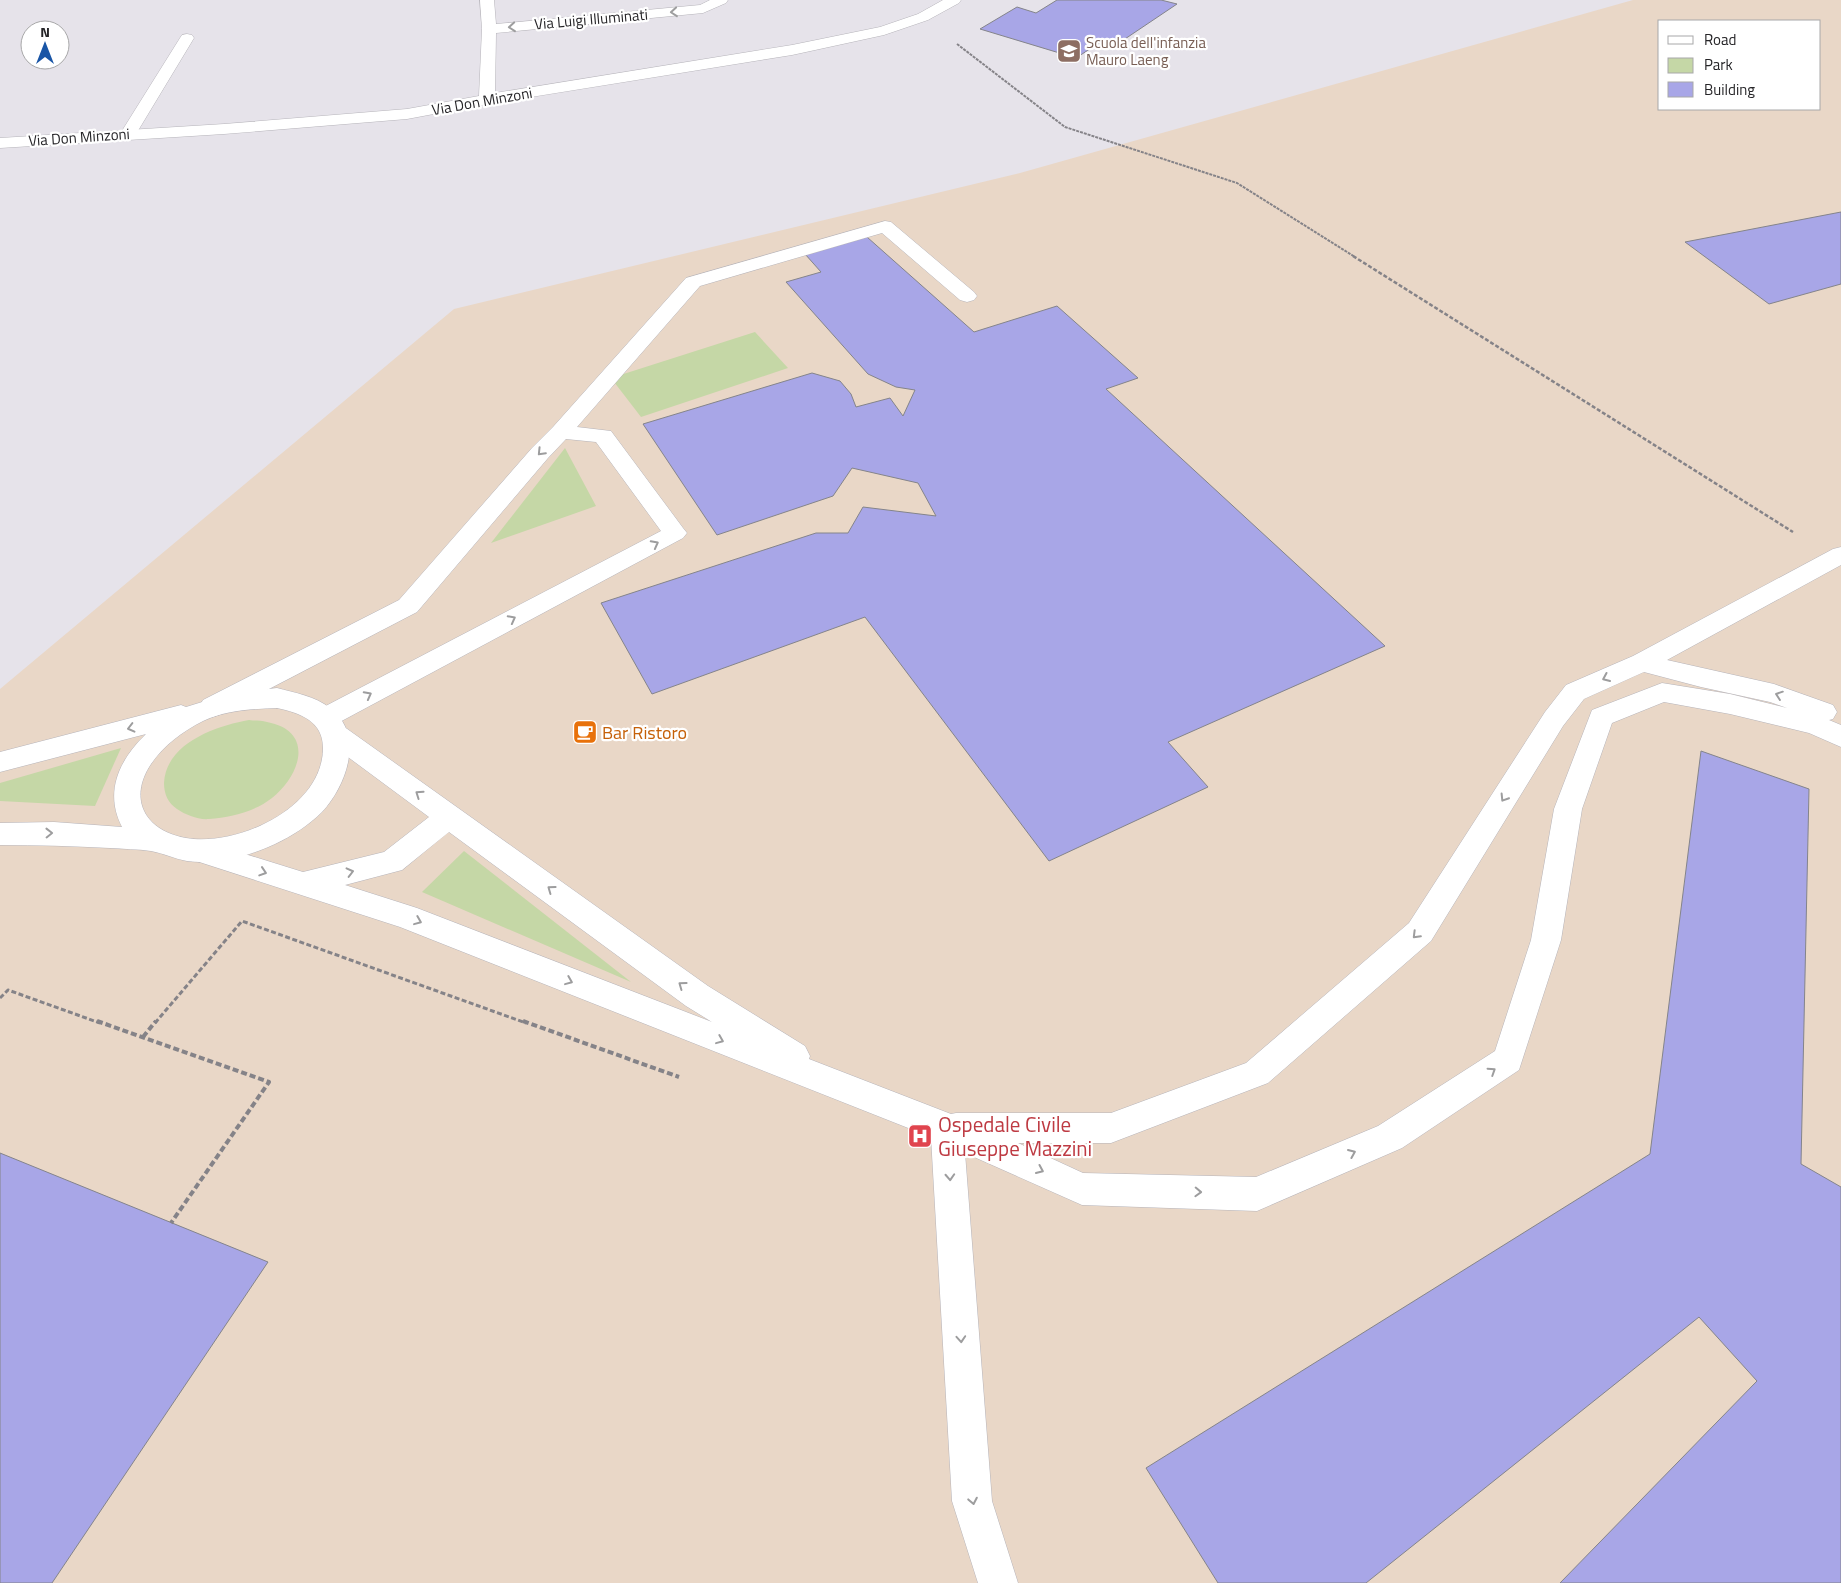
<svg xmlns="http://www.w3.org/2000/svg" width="1841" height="1583" viewBox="0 0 1841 1583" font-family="'Titillium Web',sans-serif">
<rect width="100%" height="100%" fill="#e6e3ea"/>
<path fill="#e9d7c7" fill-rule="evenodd" d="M1633,0H1841V1583H0V689L454,309L1020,173ZM1660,21H1820V109H1660Z"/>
<g fill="#c5d7a6">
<polygon points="755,332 788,368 641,417 611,378"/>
<polygon points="565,448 596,506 491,543"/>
<path d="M249,720C255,721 261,720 267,722C315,731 301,775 272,798C254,812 231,817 209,819C198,820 186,815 177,809C168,803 164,794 164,783C166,743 216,726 249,720Z"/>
<polygon points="121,748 95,806 0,801 0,783"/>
<polygon points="464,851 631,982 422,892"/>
</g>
<g fill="#a8a6e7" stroke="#84848a">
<polygon points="1057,0 1161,0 1177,4 1113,47 1099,43 1076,58 980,29 1017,7 1036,13"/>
<polygon points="1841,212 1841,284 1769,304 1685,242"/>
<polygon points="867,237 974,332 1057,306 1138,378 1106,389 1385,646 1168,742 1208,787 1049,861 865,617 652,694 601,603 816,533 848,533 863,507 936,516 918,483 852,468 833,496 717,535 643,424 812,373 840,381 851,394 856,407 890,398 903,416 915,390 896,387 868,374 786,282 821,272 805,254"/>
<polygon points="1701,751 1809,789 1801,1164 1841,1187 1841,1583 1560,1583 1757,1381 1699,1317 1366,1583 1218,1583 1146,1468 1650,1154"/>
<polygon points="0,1153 268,1262 52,1583 0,1583"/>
</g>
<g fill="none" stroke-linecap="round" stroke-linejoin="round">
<defs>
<g id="lane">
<polygon points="187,34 192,35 194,38 136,134 134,138 122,138 120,134 180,38 182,35"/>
<path d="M885,221L891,222L974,292L977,296L974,300L967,302L960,300L882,233L700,286L577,427L611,431L683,528L687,533L683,538L336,724L343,726L708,986L805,1046L810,1056L809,1059L951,1114L956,1113H1111L1246,1063L1409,923L1545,712L1566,685L1633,656L1833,549L1841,547V565L1667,660L1774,684L1833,705L1837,712L1833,719L1829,720L1841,725V747L1809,733L1730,714L1664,702L1612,723L1582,809L1561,940L1519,1070L1402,1148L1257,1211L1082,1205L965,1153L992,1501L1018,1583H978L952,1501L931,1137L400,927L190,859L186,851L190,843L200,840L303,872L384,852L429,817L325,740L321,733L324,727L316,725L312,718L316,711L661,531L596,442L566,439L548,458L417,612L221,714L212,717L203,714L199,707L203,700L399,600L532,448L553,427L686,278ZM1644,672L1701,687L1770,702L1787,708L1730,694L1662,683L1592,710L1554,809L1531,940L1495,1051L1378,1126L1256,1177L1083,1173L1018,1143H1111L1268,1083L1431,941L1563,726L1584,699ZM449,832L686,1006L712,1022L417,908L345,885L402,870Z"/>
</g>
<polygon id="street" points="480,0 494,0 496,24 700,5 710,0 728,0 726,3 703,13 496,33 495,93 792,45 880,27 918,14 943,0 961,0 959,3 928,20 884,35 792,55 487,104 407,119 224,134 0,148 0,138 224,124 407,109 479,96 482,29"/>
<path id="secondary" d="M277,688C295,693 315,696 330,708C365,734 347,785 322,812C309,825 292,836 275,844C249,856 217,865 187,861C175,859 163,853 151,851C138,849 123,849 110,848C73,846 37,845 0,845V823L54,822L122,827C104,792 119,760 146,734L0,772V752L181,705L186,707L228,694ZM277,708C300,713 323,721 323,748C323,808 237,847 186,838C146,831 127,800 151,764C163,746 183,731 203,721C226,710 252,709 277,708Z"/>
</defs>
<use href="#lane" stroke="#b6b4ba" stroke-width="1"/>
<use href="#street" stroke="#b6b4ba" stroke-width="1"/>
<use href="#secondary" stroke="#b6b4ba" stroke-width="1"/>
<polyline stroke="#858388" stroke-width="2" stroke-dasharray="3 1" stroke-linecap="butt" points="957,44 1065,127 1237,183 1355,257"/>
<polyline stroke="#858388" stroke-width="2.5" stroke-dasharray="4 2" stroke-linecap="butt" points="1353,256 1793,532"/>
<g stroke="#858388" stroke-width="3" stroke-dasharray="5 2.5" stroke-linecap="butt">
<polyline points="0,998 8,990 100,1023"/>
<polyline points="155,1023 242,921 526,1023"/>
</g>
<g stroke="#858388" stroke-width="4" stroke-dasharray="6 3" stroke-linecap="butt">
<polyline points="97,1021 269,1082 171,1223"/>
<polyline points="523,1021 679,1077"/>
<polyline points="143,1037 156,1021"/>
</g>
<use href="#lane" fill="#fff" fill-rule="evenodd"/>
<use href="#street" fill="#fff" fill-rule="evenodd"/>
<use href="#secondary" fill="#fff" fill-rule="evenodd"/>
</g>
<defs><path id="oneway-chevron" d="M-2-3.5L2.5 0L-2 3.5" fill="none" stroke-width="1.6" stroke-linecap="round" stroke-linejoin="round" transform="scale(1.25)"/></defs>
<g stroke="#9d9d9e">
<use href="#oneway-chevron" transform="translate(674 12) rotate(175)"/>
<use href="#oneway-chevron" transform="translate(512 27) rotate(175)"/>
<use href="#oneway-chevron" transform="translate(541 452) rotate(134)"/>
<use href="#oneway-chevron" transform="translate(655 544) rotate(-28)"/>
<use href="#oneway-chevron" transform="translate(512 619) rotate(-28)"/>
<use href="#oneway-chevron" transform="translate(1606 678) rotate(156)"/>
<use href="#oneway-chevron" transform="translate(368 695) rotate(-28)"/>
<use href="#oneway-chevron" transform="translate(1779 695) rotate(-161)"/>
<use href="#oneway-chevron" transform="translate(131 728) rotate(166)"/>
<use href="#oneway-chevron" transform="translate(419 794) rotate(-145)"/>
<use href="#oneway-chevron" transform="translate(1504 798) rotate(122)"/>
<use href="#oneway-chevron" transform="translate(49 833) rotate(-1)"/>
<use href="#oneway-chevron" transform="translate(263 872) rotate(18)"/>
<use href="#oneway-chevron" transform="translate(350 872) rotate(-14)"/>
<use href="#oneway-chevron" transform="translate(551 889) rotate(-144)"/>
<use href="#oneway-chevron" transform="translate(418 921) rotate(22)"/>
<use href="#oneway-chevron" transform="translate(1416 935) rotate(135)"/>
<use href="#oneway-chevron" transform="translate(569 981) rotate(22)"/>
<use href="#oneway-chevron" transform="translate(682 985) rotate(-144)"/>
<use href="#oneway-chevron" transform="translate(720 1040) rotate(22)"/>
<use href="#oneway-chevron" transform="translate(1492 1071) rotate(-33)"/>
<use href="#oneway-chevron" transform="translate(1352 1153) rotate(-23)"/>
<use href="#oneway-chevron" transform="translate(1040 1170) rotate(24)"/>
<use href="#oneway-chevron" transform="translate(950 1177) rotate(87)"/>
<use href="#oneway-chevron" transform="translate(1198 1192) rotate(2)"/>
<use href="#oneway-chevron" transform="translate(961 1339) rotate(86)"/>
<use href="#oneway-chevron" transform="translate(973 1501) rotate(79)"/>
</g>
<defs>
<symbol id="school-square" viewBox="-11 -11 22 22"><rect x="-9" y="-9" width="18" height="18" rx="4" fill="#8d6e63" stroke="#fff"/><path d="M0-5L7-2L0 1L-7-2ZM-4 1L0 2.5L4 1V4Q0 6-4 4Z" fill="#fff"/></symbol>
<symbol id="cafe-square" viewBox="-11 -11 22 22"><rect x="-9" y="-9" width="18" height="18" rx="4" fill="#e8710a" stroke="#fff"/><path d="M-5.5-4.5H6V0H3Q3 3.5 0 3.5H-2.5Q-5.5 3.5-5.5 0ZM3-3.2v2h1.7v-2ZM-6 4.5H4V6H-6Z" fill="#fff"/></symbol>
<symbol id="hospital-square" viewBox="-11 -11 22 22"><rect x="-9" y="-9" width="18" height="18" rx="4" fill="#e0444e" stroke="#fff"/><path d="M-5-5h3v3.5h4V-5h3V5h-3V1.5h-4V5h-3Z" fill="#fff"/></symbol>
</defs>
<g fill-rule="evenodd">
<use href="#school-square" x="1055" y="37" width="28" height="28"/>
<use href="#cafe-square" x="571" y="718" width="28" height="28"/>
<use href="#hospital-square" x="906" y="1122" width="28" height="28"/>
</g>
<g text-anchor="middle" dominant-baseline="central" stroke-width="4.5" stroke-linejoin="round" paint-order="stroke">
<g font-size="15" fill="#262528" stroke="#fff">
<text transform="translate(591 19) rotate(-5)">Via Luigi Illuminati</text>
<text transform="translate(482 101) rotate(-10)">Via Don Minzoni</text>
<text transform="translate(79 137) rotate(-4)">Via Don Minzoni</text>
</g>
<g font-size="15" fill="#785e54" stroke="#fff" text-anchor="start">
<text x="1086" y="42">Scuola dell'infanzia<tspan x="1086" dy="17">Mauro Laeng</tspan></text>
</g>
<g font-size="18" fill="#c56008" stroke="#fff" text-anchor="start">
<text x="602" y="732">Bar Ristoro</text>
</g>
<g font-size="21" fill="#be3a42" stroke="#fff" text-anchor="start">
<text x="938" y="1124">Ospedale Civile<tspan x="938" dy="24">Giuseppe Mazzini</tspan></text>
</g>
</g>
<rect x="1658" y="20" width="162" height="90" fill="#ffffff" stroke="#a8a8a9"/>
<rect x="1668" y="36" width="25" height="8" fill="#ffffff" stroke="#a8a8a9"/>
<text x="1704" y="45" font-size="15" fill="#262528">Road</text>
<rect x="1668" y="58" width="25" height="15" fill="#c5d7a6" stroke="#a8a8a9"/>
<text x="1704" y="70" font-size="15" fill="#262528">Park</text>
<rect x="1668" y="82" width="25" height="15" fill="#a8a6e7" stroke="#a8a8a9"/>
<text x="1704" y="95" font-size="15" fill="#262528">Building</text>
<g transform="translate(45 45)"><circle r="24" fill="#ffffff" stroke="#a8a8a9"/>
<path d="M0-4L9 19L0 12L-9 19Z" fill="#1955a6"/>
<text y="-8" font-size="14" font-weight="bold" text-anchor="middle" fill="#262528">N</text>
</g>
</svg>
